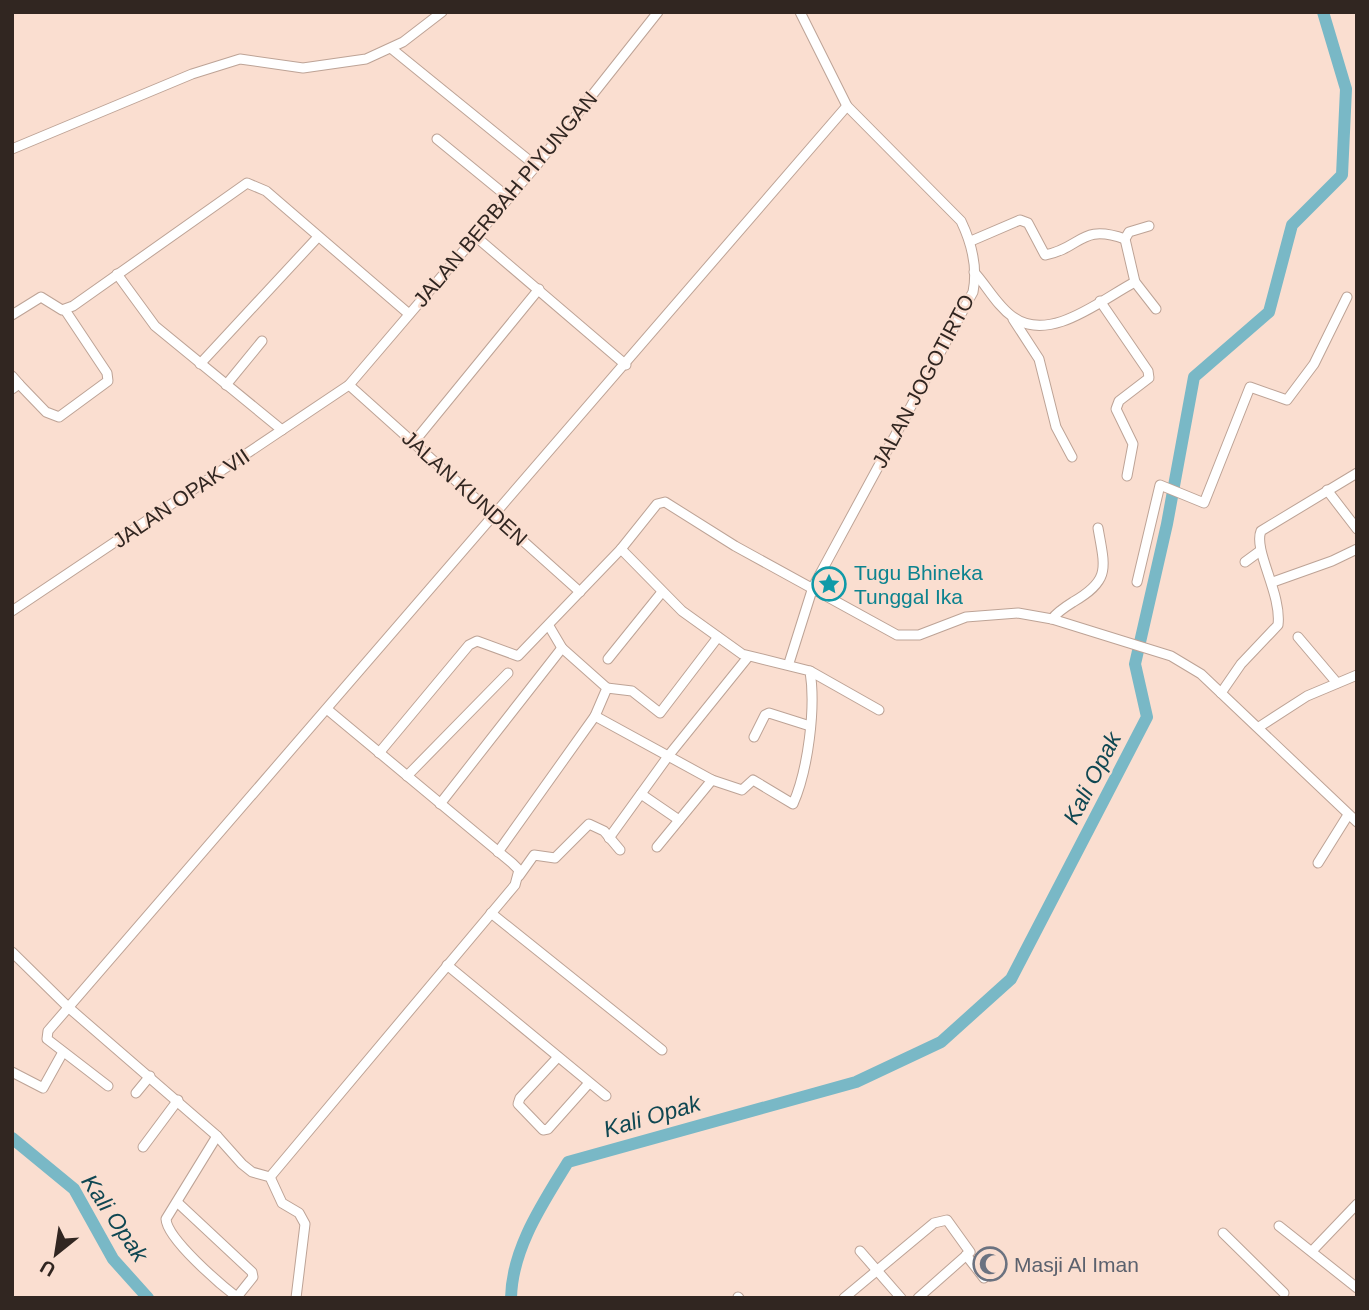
<svg xmlns="http://www.w3.org/2000/svg" width="1369" height="1310" viewBox="0 0 1369 1310" font-family="Helvetica,sans-serif">
<rect width="100%" height="100%" fill="#faded0"/>
<g fill="none" stroke-linecap="round" stroke-linejoin="round">
<g stroke="#79b8c6" stroke-width="12">
<polyline points="12,1138 74,1189 113,1259 148,1298"/>
<path d="M511,1298C512,1248 543,1203 568,1162L856,1082L941,1042L1011,979L1147,717L1135,664L1167,524L1194,377L1269,312L1292,225L1342,175L1346,89L1323,12"/>
</g>
<defs>
<g id="minor">
<polyline points="392,49 536,166"/>
<polyline points="437,139 509,198"/>
<polyline points="12,149 192,74 240,59 303,68 366,59 403,42 442,12"/>
<polyline points="1149,226 1129,232 1125,239 1135,282 1156,309"/>
<polyline points="475,236 626,365"/>
<path d="M971,241L1020,220L1028,223L1045,255C1082,248 1080,223 1125,239"/>
<path d="M974,272C987,286 997,306 1013,317C1050,344 1102,299 1135,282"/>
<polyline points="117,274 155,326 282,430"/>
<polyline points="1100,301 1148,371 1149,378 1119,401 1116,409 1133,444 1127,476"/>
<polyline points="12,315 41,297 62,310 73,306 247,183 266,191 409,314"/>
<polyline points="1013,319 1039,359 1056,427 1072,457"/>
<polyline points="200,364 317,238"/>
<polyline points="12,376 19,384 12,389"/>
<polyline points="19,384 46,412 59,417 108,381 107,373 65,310"/>
<polyline points="226,385 262,341"/>
<polyline points="349,385 580,592"/>
<polyline points="414,442 539,289"/>
<polyline points="1327,490 1357,529"/>
<polyline points="1245,562 1260,551"/>
<polyline points="1137,582 1160,485 1204,503 1250,387 1287,400 1314,364 1347,297"/>
<polyline points="1273,582 1332,561 1357,549"/>
<polyline points="12,611 349,385 536,166 658,12"/>
<path d="M1052,619C1057,612 1065,607 1073,602C1111,580 1105,568 1098,528"/>
<polyline points="1298,637 1337,683"/>
<polyline points="608,659 662,592"/>
<path d="M789,663L813,587L973,292C978,267 972,244 961,221L847,106L800,12"/>
<polyline points="810,671 879,710"/>
<polyline points="607,688 632,691 660,713 718,637"/>
<path d="M1221,693L1241,664L1278,625C1282,594 1253,550 1261,531L1357,473"/>
<path d="M595,716L712,780L742,790L753,780L793,804C808,770 816,708 810,671L742,654L682,611L621,549"/>
<polyline points="1259,727 1307,696 1357,675"/>
<polyline points="754,737 765,715 769,713 810,726"/>
<polyline points="379,753 469,645 477,641 518,656 621,549 657,504 665,502 735,546 897,635 919,635 966,617 1018,613 1052,619 1171,656 1201,674 1221,693 1357,822"/>
<polyline points="407,776 508,673"/>
<polyline points="641,794 679,820"/>
<polyline points="440,804 562,648"/>
<polyline points="609,838 669,755 748,657"/>
<polyline points="657,847 712,780"/>
<polyline points="498,852 595,716 607,688 562,648 549,626"/>
<polyline points="1318,863 1348,815"/>
<polyline points="519,876 534,855 555,858 589,824 604,831 620,850"/>
<polyline points="491,913 662,1050"/>
<polyline points="12,952 68,1007 217,1136 242,1164 252,1172 270,1177 282,1203 299,1213 305,1224 296,1298"/>
<polyline points="447,965 606,1096"/>
<polyline points="558,1057 520,1098 518,1104 543,1130 548,1129 589,1083"/>
<polyline points="12,1072 43,1088 63,1052"/>
<polyline points="108,1086 47,1039 48,1031 847,106"/>
<polyline points="136,1093 150,1076"/>
<path d="M217,1136L166,1219C167,1239 221,1285 238,1298"/>
<polyline points="143,1147 178,1100"/>
<polyline points="270,1177 515,885 519,870 512,863 328,710"/>
<polyline points="177,1202 252,1272 253,1277 237,1297"/>
<polyline points="1279,1226 1357,1288"/>
<polyline points="1223,1233 1284,1293"/>
<polyline points="1313,1250 1357,1204"/>
<polyline points="860,1251 901,1298"/>
<polyline points="966,1255 984,1278"/>
<polyline points="738,1297 739,1298"/>
<polyline points="844,1298 934,1223 947,1220 970,1252 918,1298"/>
</g>
</defs>
<use href="#minor" stroke="#bda396" stroke-width="11"/>
<use href="#minor" stroke="#fff" stroke-width="9"/>
</g>
<defs>
<symbol id="sight-ring" viewBox="-11 -11 22 22"><circle r="9.5" fill="#faded0" stroke="#0f9aa8" stroke-width="1.5"/><path d="M0-6L1.8-2.2L6-1.7L2.9 1.2L3.7 5.4L0 3.3L-3.7 5.4L-2.9 1.2L-6-1.7L-1.8-2.2Z" fill="#0f9aa8"/></symbol>
<symbol id="mosque-ring" viewBox="-11 -11 22 22"><circle r="9.5" fill="#faded0" stroke="#6b7280" stroke-width="1.5"/><path d="M3.5-4.9A6 6 0 1 0 3.5 4.9A5 5 0 1 1 3.5-4.9Z" fill="#6b7280"/></symbol>
</defs>
<g fill-rule="evenodd">
<use href="#sight-ring" x="810" y="565" width="38" height="38"/>
<use href="#mosque-ring" x="971" y="1245" width="38" height="38"/>
</g>
<g text-anchor="middle" dominant-baseline="central" stroke-width="5" stroke-linejoin="round" paint-order="stroke">
<g font-size="21" fill="#312621" stroke="#faded0">
<text transform="translate(505 199) rotate(-50)">JALAN BERBAH PIYUNGAN</text>
<text transform="translate(923 381) rotate(-62)">JALAN JOGOTIRTO</text>
<text transform="translate(465 488) rotate(42)">JALAN KUNDEN</text>
<text transform="translate(181 498) rotate(-34)">JALAN OPAK VII</text>
</g>
<g font-size="21" fill="#0d838f" stroke="#faded0" text-anchor="start">
<text x="854" y="572">Tugu Bhineka<tspan x="854" dy="24">Tunggal Ika</tspan></text>
</g>
<g font-size="21" fill="#5b616d" stroke="#faded0" text-anchor="start">
<text x="1014" y="1264">Masji Al Iman</text>
</g>
<g font-size="23" font-style="italic" fill="#0f4752" stroke="#faded0">
<text transform="translate(1092 778) rotate(-63)">Kali Opak</text>
<text transform="translate(652 1116) rotate(-16)">Kali Opak</text>
<text transform="translate(115 1218) rotate(56)">Kali Opak</text>
</g>
</g>
<rect width="1369" height="1310" fill="none" stroke="#312621" stroke-width="28"/>
<g transform="translate(56 1254) rotate(210)" stroke="#faded0" stroke-width="5" paint-order="stroke">
<path d="M0-5L12 26L0 18L-12 26Z" fill="#312621"/>
<text y="-10" font-size="19" font-weight="bold" text-anchor="middle" fill="#312621">U</text>
</g>
</svg>
